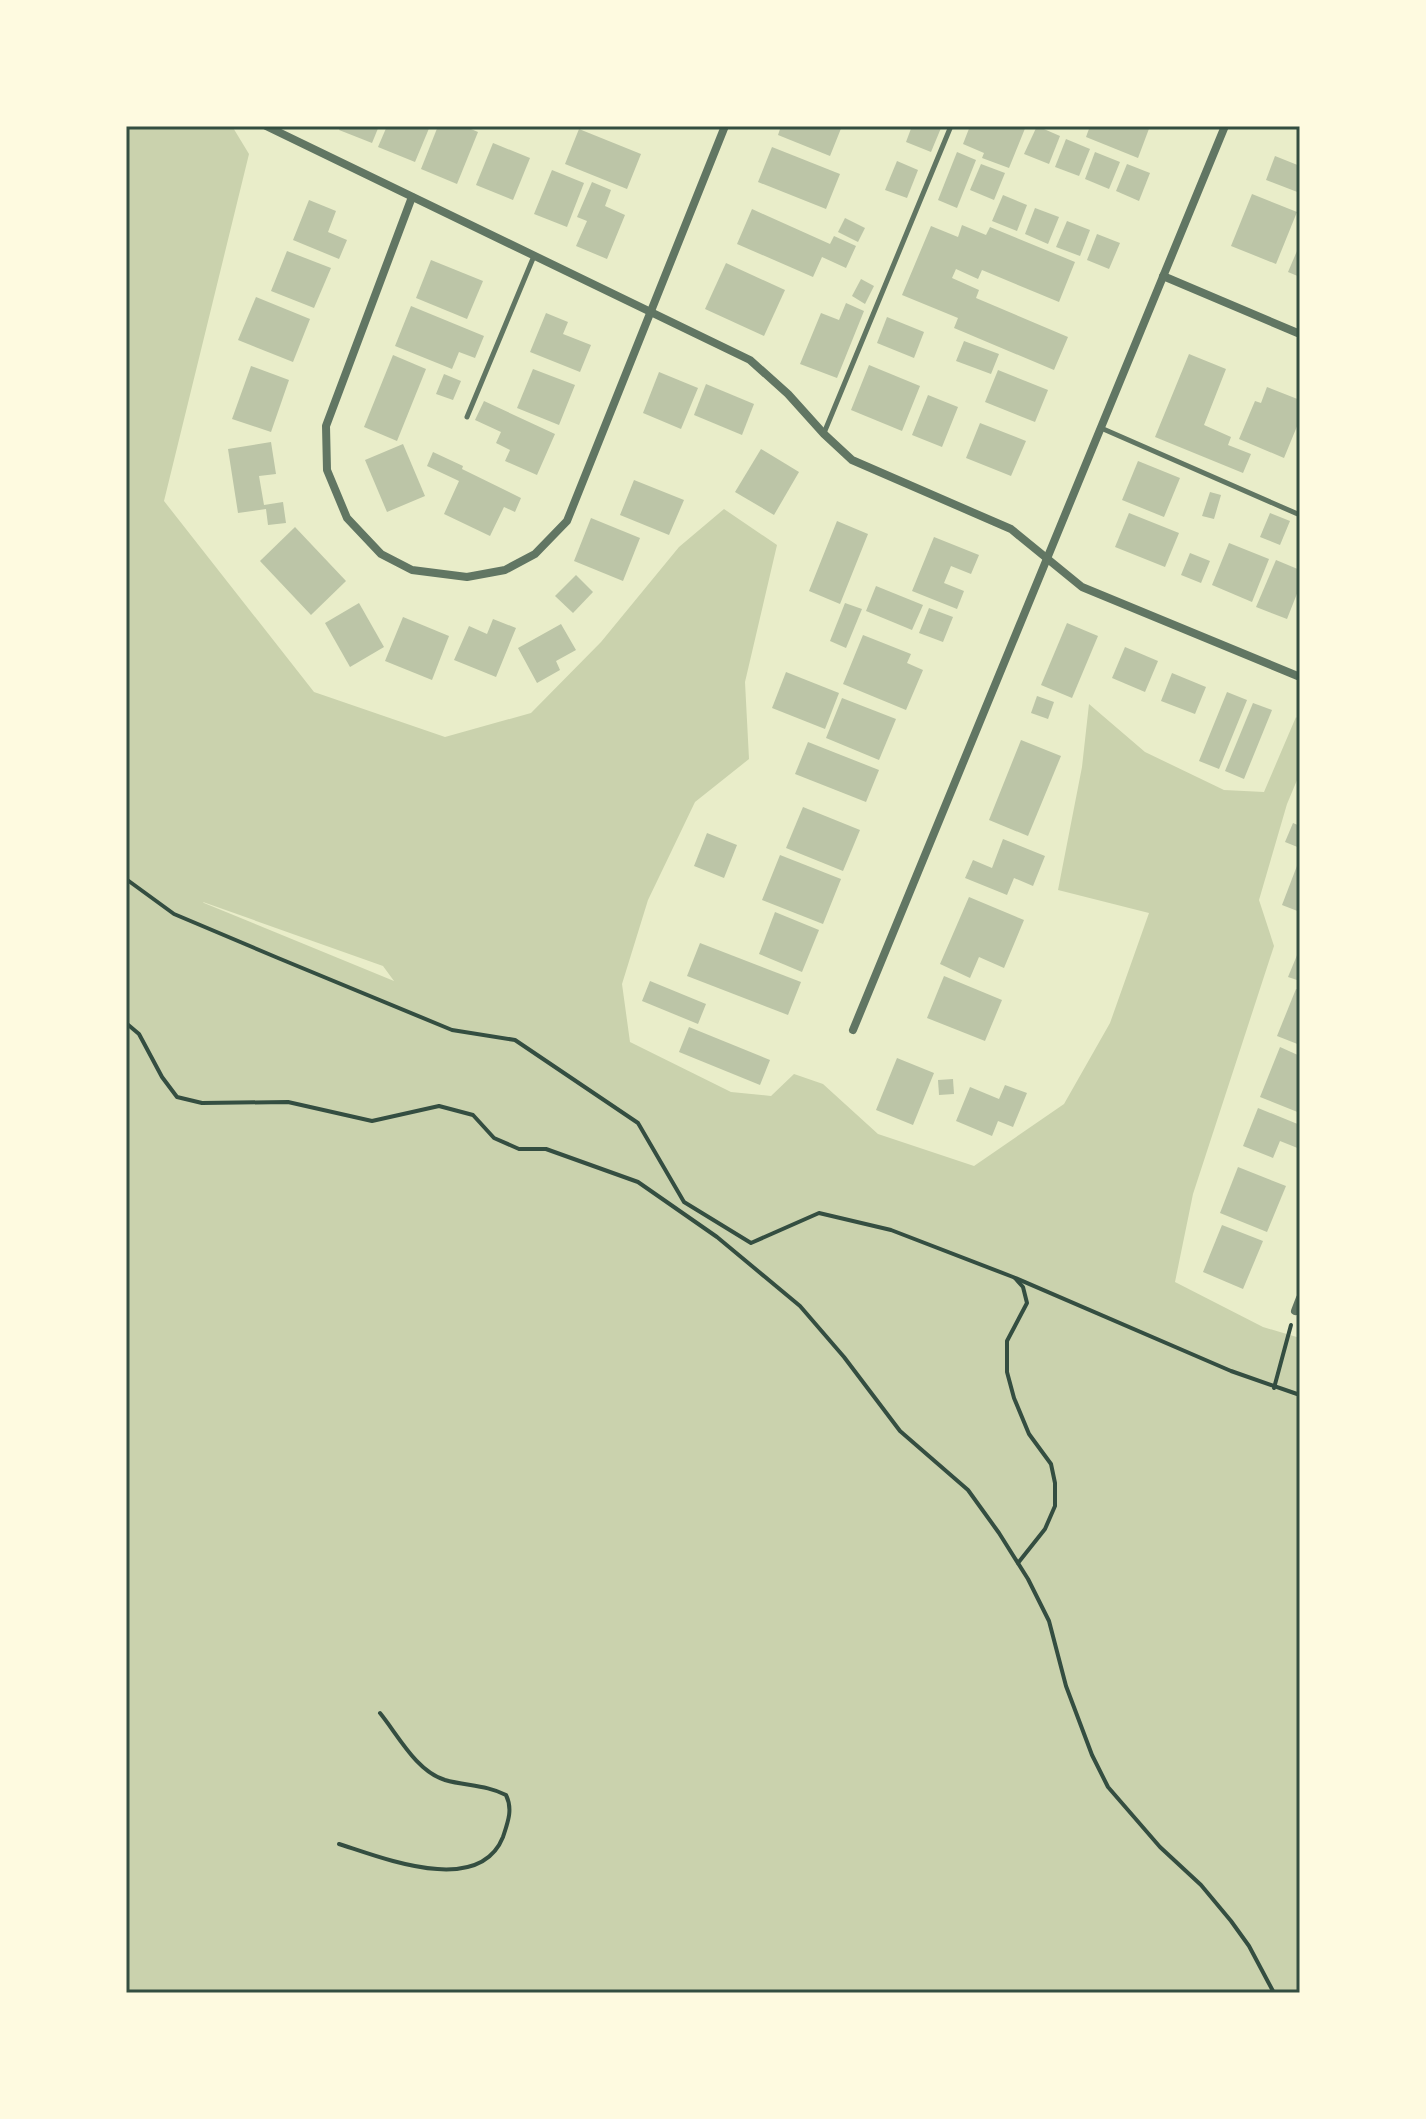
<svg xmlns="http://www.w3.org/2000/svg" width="1426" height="2119" viewBox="0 0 1426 2119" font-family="Ubuntu,sans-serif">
<rect width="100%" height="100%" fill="#e9edc9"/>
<path fill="#cad2ad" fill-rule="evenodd" d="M126,126H232L249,154L164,501L314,692L445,737L531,713L601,642L679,547L724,509L777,545L745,682L749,759L695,802L648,900L622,984L630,1042L731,1092L771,1096L794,1074L823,1084L878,1134L974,1166L1064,1104L1110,1023L1149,913L1058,890L1082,767L1089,704L1145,752L1224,790L1264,792L1296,717L1300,721V773L1287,804L1259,900L1274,946L1193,1194L1175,1282L1263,1327L1300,1338V1993H126ZM203,902L383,966L394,981L204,903Z"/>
<g fill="#bcc5a7">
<polygon points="341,126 379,126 372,143 339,130"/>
<polygon points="387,126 430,126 415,162 378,147"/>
<polygon points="438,126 464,126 478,132 457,184 421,169"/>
<polygon points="781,126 842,126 830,156 778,135"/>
<polygon points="912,126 941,128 931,152 906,142"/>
<polygon points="970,126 1026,126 1009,168 982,158 984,153 963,144"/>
<polygon points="1037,126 1060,136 1049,164 1024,154"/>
<polygon points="1090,126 1150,126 1138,158 1086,137"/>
<polygon points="579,129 641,154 627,189 565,164"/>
<polygon points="1066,139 1090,149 1079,176 1055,167"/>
<polygon points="493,143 530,158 513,200 476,185"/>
<polygon points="772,147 840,174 826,209 758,182"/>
<polygon points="957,152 976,160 957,208 938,200"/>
<polygon points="1095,152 1120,162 1109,189 1085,179"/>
<polygon points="1275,156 1300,166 1300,193 1266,180"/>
<polygon points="897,161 918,170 907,198 885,190"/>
<polygon points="981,164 1005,173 994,200 970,190"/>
<polygon points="1127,164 1150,173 1139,201 1116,191"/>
<polygon points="552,170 584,183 567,227 534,214"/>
<polygon points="592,182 611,190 605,206 625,215 607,259 576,246 587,221 577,217"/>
<polygon points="1252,194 1297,212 1276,264 1231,246"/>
<polygon points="1003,195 1027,205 1017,231 992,221"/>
<polygon points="309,200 336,211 328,232 347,240 339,259 293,240"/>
<polygon points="1035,208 1059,217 1048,244 1025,234"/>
<polygon points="752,209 830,244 834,236 856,246 846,268 822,257 813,277 737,244"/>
<polygon points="845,218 865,228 858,242 838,232"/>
<polygon points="1067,221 1090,230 1080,256 1056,247"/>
<polygon points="962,225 986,235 990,227 1075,262 1059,302 982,270 978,279 956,269 952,278 979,290 976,298 1068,337 1054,370 954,328 958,318 902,295 931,226 958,237"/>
<polygon points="1097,234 1120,243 1109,269 1087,260"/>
<polygon points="1300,244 1300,277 1288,272"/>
<polygon points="287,251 331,268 314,308 271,291"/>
<polygon points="431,260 483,281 467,319 416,298"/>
<polygon points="726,263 785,290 764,336 705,309"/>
<polygon points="861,279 874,286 865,304 852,296"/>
<polygon points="256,297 310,319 293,362 238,340"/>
<polygon points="846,303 864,311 837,378 800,364 821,313 839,320"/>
<polygon points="411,306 484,336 475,358 459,352 452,369 395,346"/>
<polygon points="546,313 568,322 563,334 591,345 580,372 530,352"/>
<polygon points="887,317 924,332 914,358 877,343"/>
<polygon points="964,341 999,354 991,374 956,361"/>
<polygon points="1189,354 1226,369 1204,425 1231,437 1228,445 1251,454 1243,473 1155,437"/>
<polygon points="393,355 426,369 397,441 364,427"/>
<polygon points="869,365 920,386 902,431 851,410"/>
<polygon points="251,366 289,380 271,432 232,419"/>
<polygon points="533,369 575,385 559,425 517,408"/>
<polygon points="998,370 1048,390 1035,422 985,402"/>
<polygon points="659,372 698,388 681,429 643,413"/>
<polygon points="444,374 461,381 453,400 436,394"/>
<polygon points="706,384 754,404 742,435 694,415"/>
<polygon points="1267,387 1300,400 1300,419 1284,458 1239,439 1255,401 1261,403"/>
<polygon points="928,395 958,407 942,447 912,435"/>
<polygon points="484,401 555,434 537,475 505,461 510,450 496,443 501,432 475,420"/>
<polygon points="980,423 1026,441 1011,476 966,458"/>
<polygon points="271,442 276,474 259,476 264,505 283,502 286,523 268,525 266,509 238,513 228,449"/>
<polygon points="403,444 425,496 387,512 365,460"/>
<polygon points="761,449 799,472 774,515 735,492"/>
<polygon points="433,452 463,466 462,469 521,498 515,512 504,507 490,536 444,514 459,481 427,466"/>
<polygon points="1138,461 1180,478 1164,517 1122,500"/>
<polygon points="634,480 684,500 669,535 620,515"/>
<polygon points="1210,492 1221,495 1214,519 1202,516"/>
<polygon points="1129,513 1179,533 1165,567 1115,547"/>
<polygon points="1270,513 1290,521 1280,545 1260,537"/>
<polygon points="591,518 640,538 623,581 574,561"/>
<polygon points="837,521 868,534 840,604 809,591"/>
<polygon points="295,527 346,581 311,615 260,561"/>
<polygon points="934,537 979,555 971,574 951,566 944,583 964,591 957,609 912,591"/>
<polygon points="1229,543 1269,559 1252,602 1212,585"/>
<polygon points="1190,553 1210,561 1201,583 1181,575"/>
<polygon points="1276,560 1300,570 1300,586 1287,619 1256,607"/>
<polygon points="576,575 593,592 573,613 555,596"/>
<polygon points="876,586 923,605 912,630 866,611"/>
<polygon points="359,603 384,647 350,667 325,623"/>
<polygon points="845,603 862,609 846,648 830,641"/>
<polygon points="929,608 953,617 943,642 919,633"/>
<polygon points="403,617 449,636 432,680 385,661"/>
<polygon points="493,619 516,628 496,677 454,660 469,626 487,634"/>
<polygon points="1067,623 1098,636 1072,698 1041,685"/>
<polygon points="561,624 576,650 556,661 560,670 537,683 518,648"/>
<polygon points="863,635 911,654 907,663 923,670 906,710 843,684"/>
<polygon points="1125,647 1158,661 1145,692 1112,678"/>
<polygon points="786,672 839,693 825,729 772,708"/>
<polygon points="1172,673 1206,687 1195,714 1161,701"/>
<polygon points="1227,692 1247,700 1219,769 1199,761"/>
<polygon points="1037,696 1054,702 1048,719 1031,713"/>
<polygon points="842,698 896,719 879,760 826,738"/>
<polygon points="1253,703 1272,710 1244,779 1225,771"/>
<polygon points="1021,740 1061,756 1028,836 989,820"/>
<polygon points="808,742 879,770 866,802 795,774"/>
<polygon points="803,807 860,830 843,871 786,848"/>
<polygon points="1293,823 1300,826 1300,848 1285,842"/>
<polygon points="707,833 737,845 724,878 694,866"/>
<polygon points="1003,839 1045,856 1033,886 1014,878 1007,895 965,878 973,860 992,868"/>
<polygon points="780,855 841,879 823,924 762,900"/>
<polygon points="1300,858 1300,912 1282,905"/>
<polygon points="969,897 1024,920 1004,968 979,957 970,978 940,964"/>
<polygon points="775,912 819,930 802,972 759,954"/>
<polygon points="700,943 801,982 788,1015 687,976"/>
<polygon points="1300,948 1300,981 1288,977"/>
<polygon points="944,976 1002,1000 985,1041 927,1018"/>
<polygon points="650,981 706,1004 698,1024 642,1001"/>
<polygon points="1296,989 1300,990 1300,1045 1277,1036"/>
<polygon points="689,1027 770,1060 760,1085 679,1052"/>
<polygon points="1280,1047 1300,1056 1300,1113 1260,1097"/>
<polygon points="897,1058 934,1073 913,1125 876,1110"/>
<polygon points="953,1079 954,1094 939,1095 938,1080"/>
<polygon points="1005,1085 1027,1093 1013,1127 998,1121 992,1136 956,1121 970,1087 999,1099"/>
<polygon points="1258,1108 1300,1125 1300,1149 1280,1141 1273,1158 1243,1146"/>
<polygon points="1238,1167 1286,1186 1267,1232 1220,1213"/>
<polygon points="1222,1225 1263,1241 1243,1289 1203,1272"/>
</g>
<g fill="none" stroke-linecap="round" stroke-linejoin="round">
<g stroke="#344e41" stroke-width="4">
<polyline points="126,879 174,914 278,958 452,1030 515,1040 638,1123 684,1202 751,1243 819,1213 891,1230 1013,1277 1231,1371 1300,1395"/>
<polyline points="126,1023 139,1034 162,1077 177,1097 202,1103 288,1102 372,1121 439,1106 473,1115 494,1138 519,1149 546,1149 638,1182 717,1237 800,1306 844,1357 900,1431 968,1490 999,1533 1028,1579 1049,1621 1066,1686 1092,1755 1108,1787 1160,1847 1201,1885 1231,1921 1249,1946 1274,1993"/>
<polyline points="1015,1278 1023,1287 1027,1303 1007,1341 1007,1372 1014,1398 1029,1434 1051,1464 1055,1483 1055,1506 1045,1529 1018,1563"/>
<polyline points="1274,1388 1291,1325"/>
<path d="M339,1844C383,1858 479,1897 503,1837C508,1822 513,1809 506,1795C487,1785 466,1786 445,1780C416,1771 398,1735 380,1713"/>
</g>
<g stroke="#617663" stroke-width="5">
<polyline points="467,417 534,256"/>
<polyline points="1101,428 1300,515"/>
<polyline points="824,433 951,126"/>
</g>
<g stroke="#617663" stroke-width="8">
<polyline points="266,126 750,360 788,394 824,434 852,460 1011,529 1082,587 1300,677"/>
<polyline points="412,197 326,426 327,470 347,518 381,554 412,570 467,577 505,570 535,554 567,521 725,126"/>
<polyline points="1163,276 1300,334"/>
<polyline points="853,1030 1225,126"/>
<polyline points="1295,1311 1300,1298"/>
</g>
</g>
<rect width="1426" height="2119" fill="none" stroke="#fefae0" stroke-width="256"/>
<rect x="128" y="128" width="1170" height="1863" fill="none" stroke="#344e41" stroke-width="3"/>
</svg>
